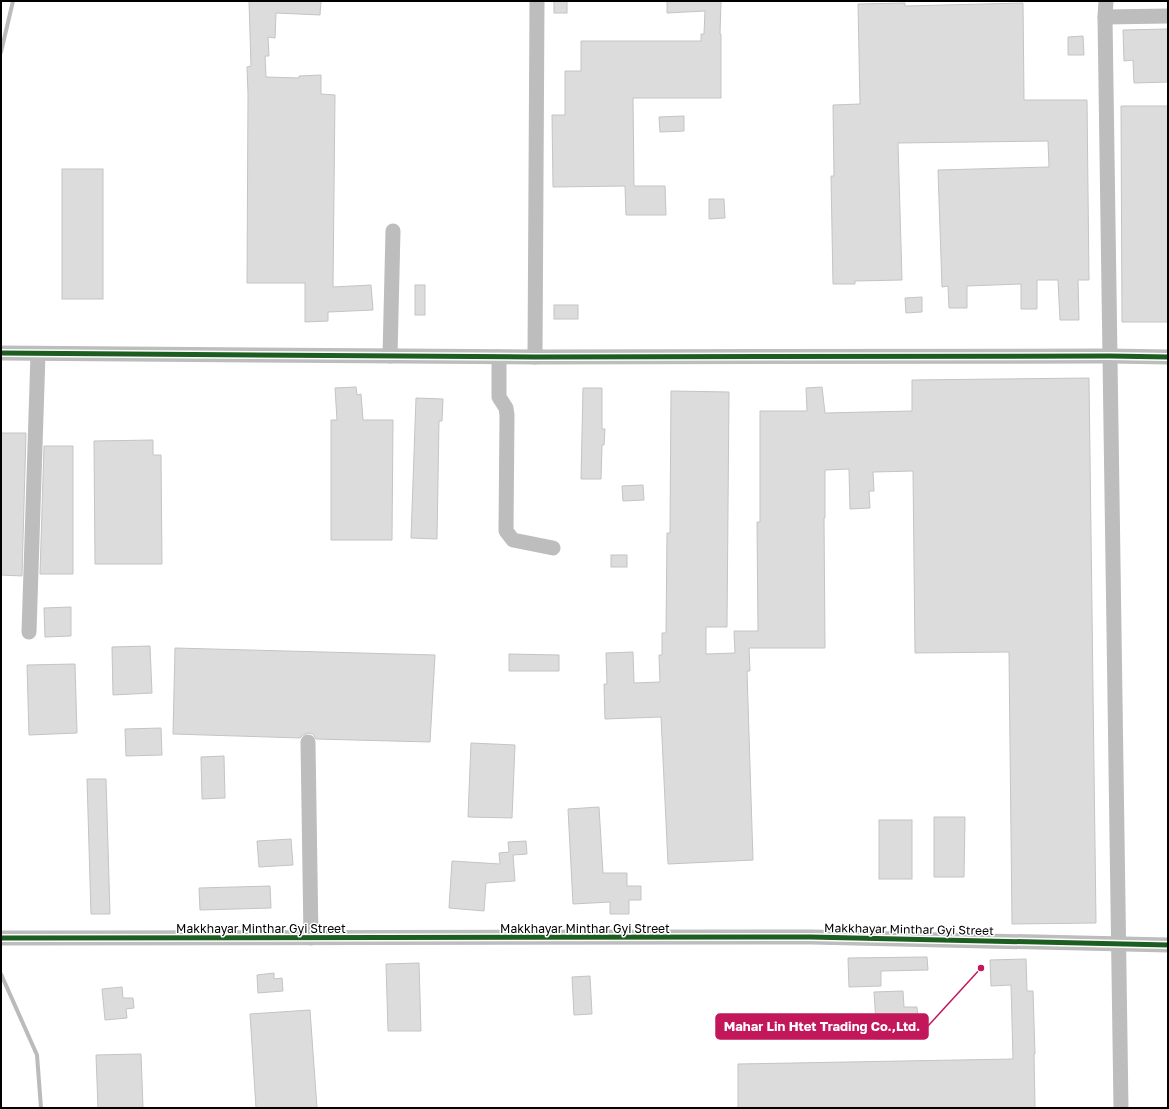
<svg xmlns="http://www.w3.org/2000/svg" width="1169" height="1109" viewBox="0 0 1169 1109" font-family="'Golos Text',sans-serif">
<rect width="100%" height="100%" fill="#fff"/>
<g fill="none" stroke-linecap="round" stroke-linejoin="round">
<g stroke="#bbb" stroke-width="4">
<polyline points="1,52 13,1"/>
<polyline points="1,974 37,1055 41,1108"/>
</g>
</g>
<g fill="#dcdcdc" stroke="#c4c4c4">
<polygon points="249,1 321,1 320,15 276,13 275,38 268,37 269,56 265,56 266,77 299,78 299,76 321,75 321,94 335,95 333,287 371,285 373,310 328,312 328,321 305,322 305,283 247,283 248,94 247,67 251,66"/>
<rect x="554" y="1" width="13" height="12"/>
<polygon points="667,1 721,1 720,34 721,34 721,98 633,98 634,186 665,186 666,215 626,215 625,186 553,187 552,115 565,115 565,71 581,71 581,41 701,41 701,34 704,34 705,11 667,13"/>
<polygon points="905,3 905,6 1023,3 1024,100 1087,100 1089,280 1078,280 1079,320 1060,320 1058,280 1037,280 1037,309 1021,309 1021,284 967,286 967,308 949,308 948,286 942,287 938,170 1049,167 1048,141 898,143 902,280 855,281 855,284 833,284 831,176 834,176 833,105 860,104 858,4"/>
<polygon points="1168,29 1168,82 1134,83 1133,60 1124,61 1123,30"/>
<polygon points="1083,36 1084,55 1068,55 1068,37"/>
<polygon points="1121,106 1168,106 1168,322 1122,322"/>
<polygon points="684,116 684,131 660,132 659,117"/>
<rect x="62" y="169" width="41" height="130"/>
<polygon points="709,199 724,199 725,218 709,219"/>
<rect x="415" y="285" width="10" height="30"/>
<polygon points="922,297 922,312 906,313 905,298"/>
<rect x="554" y="305" width="24" height="14"/>
<polygon points="1089,378 1096,923 1012,924 1009,652 915,653 913,471 873,472 874,491 869,491 870,508 850,509 849,469 825,470 825,518 824,518 825,648 749,648 750,671 747,671 753,860 668,864 661,717 605,719 604,684 607,684 606,653 633,652 634,683 660,682 659,655 662,655 662,633 666,633 667,533 670,533 671,391 729,392 727,627 706,627 706,654 735,653 734,631 758,631 757,522 760,522 760,411 807,411 806,388 822,387 825,413 912,411 912,380"/>
<polygon points="356,387 357,395 361,394 363,420 393,420 392,540 331,540 331,420 337,420 335,388"/>
<polygon points="583,388 602,388 602,429 605,429 604,445 602,445 601,479 581,479"/>
<polygon points="416,398 443,399 442,421 439,421 437,539 411,538"/>
<polygon points="1,433 26,433 22,576 1,575"/>
<polygon points="153,440 153,455 161,455 162,564 95,564 94,441"/>
<polygon points="44,446 73,446 73,574 40,574"/>
<polygon points="643,485 644,500 623,501 622,486"/>
<rect x="611" y="555" width="16" height="12"/>
<polygon points="71,607 71,636 45,637 44,608"/>
<polygon points="150,646 152,693 113,695 112,647"/>
<polygon points="175,648 435,655 430,742 316,739 313,734 308,733 303,735 300,738 173,734"/>
<polygon points="509,654 559,655 559,671 509,671"/>
<polygon points="75,664 77,733 29,735 27,665"/>
<polygon points="161,728 162,755 126,756 125,729"/>
<polygon points="471,743 515,745 512,818 468,817"/>
<polygon points="224,756 225,798 202,799 201,757"/>
<polygon points="87,779 106,779 110,914 91,914"/>
<polygon points="599,807 603,873 627,873 627,886 641,886 641,900 629,900 629,914 610,914 610,902 573,904 568,809"/>
<polygon points="934,817 965,817 964,877 934,877"/>
<rect x="879" y="820" width="33" height="59"/>
<polygon points="291,839 293,865 259,867 257,841"/>
<polygon points="526,841 527,854 513,855 515,881 486,883 484,911 449,908 452,861 500,864 499,853 509,852 508,842"/>
<polygon points="270,886 271,908 200,910 199,888"/>
<polygon points="927,957 928,970 881,971 881,986 849,987 848,958"/>
<polygon points="1026,959 1027,991 1033,991 1035,1054 1034,1054 1035,1108 738,1108 738,1064 1013,1059 1011,985 991,986 990,960"/>
<polygon points="419,963 421,1031 388,1031 386,964"/>
<polygon points="274,973 274,979 282,978 283,991 258,993 257,975"/>
<polygon points="590,976 592,1014 574,1015 572,977"/>
<polygon points="122,987 123,998 133,998 134,1008 126,1009 127,1018 105,1020 102,989"/>
<polygon points="903,991 904,1007 917,1007 918,1020 905,1021 906,1038 877,1039 874,992"/>
<polygon points="310,1010 317,1108 256,1108 250,1014"/>
<polygon points="141,1054 143,1108 98,1108 96,1055"/>
</g>
<g fill="none" stroke-linecap="round" stroke-linejoin="round">
<g stroke="#bdbdbd" stroke-width="15">
<polyline points="1106,1 1105,17 1121,1108"/>
<polyline points="1105,17 1168,16"/>
<polyline points="1,353 535,357 1110,356 1168,357"/>
<polyline points="390,356 393,231"/>
<polyline points="499,357 499,397 506,408 507,415 506,531 513,540 553,548"/>
<polyline points="535,357 537,1"/>
<polyline points="29,632 38,354"/>
<polyline points="308,742 311,938"/>
<polyline points="1,938 811,937 1168,945"/>
</g>
<defs>
<g id="cycleway">
<polyline points="1,353 535,357 1110,356 1168,357"/>
<polyline points="1,938 811,937 1168,945"/>
</g>
</defs>
<use href="#cycleway" stroke="#fff" stroke-width="8"/>
<use href="#cycleway" stroke="#1b5e20" stroke-width="5"/>
</g>
<g text-anchor="middle" dominant-baseline="central" stroke-width="3" stroke-linejoin="round" paint-order="stroke">
<g font-size="12" fill="#000" stroke="#fff">
<text x="261" y="928">Makkhayar Minthar Gyi Street</text>
<text x="585" y="928">Makkhayar Minthar Gyi Street</text>
<text transform="translate(909 929) rotate(1)">Makkhayar Minthar Gyi Street</text>
</g>
</g>
<path fill="none" stroke="#c2185b" stroke-width="1.5" d="M981 968L928 1026"/>
<circle fill="#c2185b" stroke="#fff" stroke-width="1.5" cx="981" cy="968" r="4"/>
<rect fill="#c2185b" stroke="#c2185b" stroke-width="1.5" x="716" y="1014" width="212" height="25" rx="4"/>
<g font-size="13" text-anchor="middle" font-weight="bold" fill="#fff">
<text x="822" y="1031">Mahar Lin Htet Trading Co.,Ltd.</text>
</g>
<rect width="1169" height="1109" fill="none" stroke="#000000" stroke-width="4"/>
</svg>
